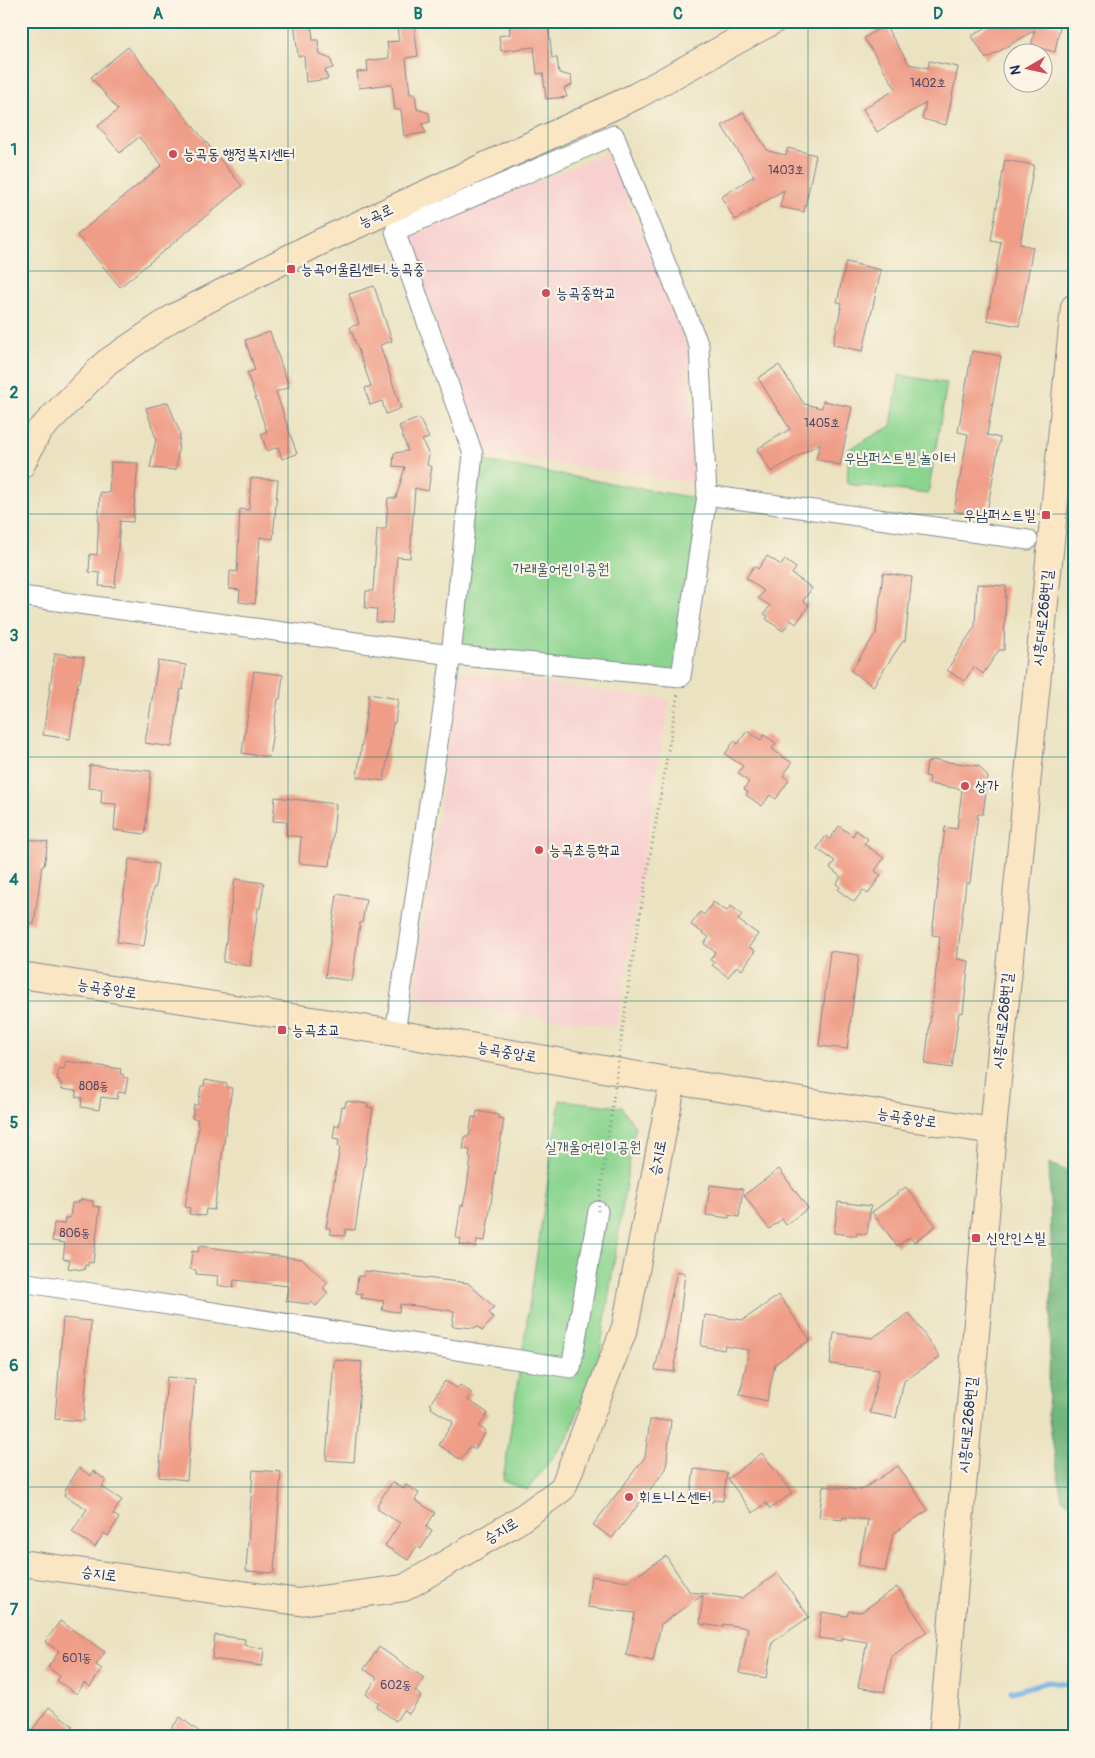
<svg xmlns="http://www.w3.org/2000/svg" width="1095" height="1758" viewBox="0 0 1095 1758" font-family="Pangolin,'Poor Story',sans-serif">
<rect width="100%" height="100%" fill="#fcf5e5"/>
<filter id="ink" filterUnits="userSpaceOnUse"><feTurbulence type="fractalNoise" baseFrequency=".02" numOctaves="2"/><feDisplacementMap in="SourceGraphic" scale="10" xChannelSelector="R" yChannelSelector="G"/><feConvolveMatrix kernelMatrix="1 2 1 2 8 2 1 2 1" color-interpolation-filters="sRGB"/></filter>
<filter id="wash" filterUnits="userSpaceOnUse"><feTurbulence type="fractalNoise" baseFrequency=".0096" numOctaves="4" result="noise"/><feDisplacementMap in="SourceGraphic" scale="20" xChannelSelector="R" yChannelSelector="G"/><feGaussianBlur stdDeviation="1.12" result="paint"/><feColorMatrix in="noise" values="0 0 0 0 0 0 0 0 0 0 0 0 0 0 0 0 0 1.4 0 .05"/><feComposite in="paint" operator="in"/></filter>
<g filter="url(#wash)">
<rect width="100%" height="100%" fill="#eae2c0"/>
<g fill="#f7d0cf">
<polygon points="608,152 687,347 694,483 481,452 407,238"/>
<polygon points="458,671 669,700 617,1027 413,999"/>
</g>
<g fill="#8cd590" stroke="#548277">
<polygon points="899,375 947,383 928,494 847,484 849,449 891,426"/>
<polygon points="478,460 700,499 676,676 457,651"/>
<polygon points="560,1100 621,1107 635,1126 600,1353 568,1438 527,1490 503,1481"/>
</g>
<polygon fill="#71b67a" stroke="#46726c" points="1049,1163 1074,1174 1074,1506 1062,1499 1048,1414 1052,1272"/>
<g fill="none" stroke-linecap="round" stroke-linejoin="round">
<polyline stroke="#72b1e5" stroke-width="5" points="1011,1692 1048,1682 1074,1685"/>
</g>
<g id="blocks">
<g fill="#ef9d87">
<polygon points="294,21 311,21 313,40 318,40 320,55 331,59 333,68 325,70 328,79 306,82 304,56 298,56"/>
<polygon points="535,21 548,21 552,58 557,58 559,73 571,76 572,85 564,88 567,97 546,99 543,73 537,74 534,47 501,51 499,36 510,34 509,24"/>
<polygon points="996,21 1049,21 1046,23 1060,26 1055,52 1031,46 1035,30 986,59 972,36"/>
<polygon points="885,25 909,64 928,68 929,61 958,67 946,125 922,119 926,103 877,132 863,109 896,89 864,38"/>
<polygon points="414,26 418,56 406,58 410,94 415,94 417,109 429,113 430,122 422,124 426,133 404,136 401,110 395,110 392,84 359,88 357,72 368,71 367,61 389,58 387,42 399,41 397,28"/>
<polygon points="128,47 242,186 120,287 77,235 162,165 139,137 120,153 98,126 118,110 91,77"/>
<polygon points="743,112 768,151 786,155 788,148 816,155 804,212 780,207 784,190 735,220 721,197 754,176 722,126"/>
<polygon points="1005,160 1034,165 1020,244 1033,247 1019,326 987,320 1001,242 991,240"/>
<polygon points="846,262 881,270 863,351 833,345 842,303 837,302"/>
<polygon points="374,286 392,341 380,345 401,408 386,414 382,401 370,405 365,388 371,386 350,327 359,324 349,294"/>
<polygon points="270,332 289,387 276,392 297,454 282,459 278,447 267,451 261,434 267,432 247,373 255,370 245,340"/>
<polygon points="972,351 1001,356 987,435 1000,438 986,517 954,511 968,434 958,432"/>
<polygon points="779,365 804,404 822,408 823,401 852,407 840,465 816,459 820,443 771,472 757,449 790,429 758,378"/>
<polygon points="168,402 180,433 176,470 150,468 156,439 146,408"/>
<polygon points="419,418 429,438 422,440 429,455 427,465 432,467 428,491 415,488 410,558 397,557 392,623 376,622 377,609 365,608 366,591 373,591 377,529 386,529 388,498 396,498 405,467 393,466 394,453 408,451 399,426"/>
<polygon points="111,462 138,463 133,522 120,521 115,587 99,586 100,573 89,572 90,554 97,555 100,492 109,493"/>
<polygon points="251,478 278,480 273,539 260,537 255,604 239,602 240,590 229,589 230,571 237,572 240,509 249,510"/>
<polygon points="767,556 781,565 785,560 796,568 792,574 812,588 803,601 809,605 796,624 791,620 783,631 766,619 768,616 764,614 770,606 758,598 764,591 746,578 754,566 758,569"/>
<polygon points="883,573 912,577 905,641 903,641 873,686 851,671 876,633"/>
<polygon points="977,584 1006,586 1004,650 999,650 983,674 974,667 964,681 947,670 975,626"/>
<polygon points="55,653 84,657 80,682 78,682 70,739 43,735"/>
<polygon points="158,661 186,665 183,690 181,689 172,747 145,743"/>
<polygon points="254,671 283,675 280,699 278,699 269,757 242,753"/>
<polygon points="369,694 398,699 395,723 393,723 384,781 357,777"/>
<polygon points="747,731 761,740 764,735 776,743 772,749 792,763 783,776 789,780 776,799 770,795 762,806 746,795 748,792 744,789 749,782 738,773 743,766 725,754 734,741 738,744"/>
<polygon points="932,760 979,766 988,777 983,814 978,814 970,883 966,883 957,959 969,961 963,1013 959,1012 952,1068 925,1064 940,936 932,935 945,827 957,829 962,789 929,784 930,777 925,776 927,763"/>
<polygon points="90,765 151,771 145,834 114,830 116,804 101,803 102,789 88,788"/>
<polygon points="275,797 336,804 330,866 299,863 301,837 286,835 287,822 273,821"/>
<polygon points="839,826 853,836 856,830 868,839 864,844 884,858 875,871 881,875 868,894 863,890 854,902 838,890 840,887 836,884 841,877 830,868 835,861 817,849 826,836 830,839"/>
<polygon points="21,838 48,842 44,866 42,866 34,924 21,922"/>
<polygon points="129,859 158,864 155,888 153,888 144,946 117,942"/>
<polygon points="235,879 264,883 260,908 258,908 250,966 223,962"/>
<polygon points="337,894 366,899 362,923 360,923 352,981 325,977"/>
<polygon points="713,902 727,911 731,906 742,914 738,920 758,934 749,947 755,951 742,970 737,966 728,977 712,965 714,962 710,960 715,952 704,944 709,937 691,925 700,912 704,915"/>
<polygon points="830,951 859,955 847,1049 819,1046"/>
<polygon points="66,1061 121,1069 120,1074 123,1074 123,1077 128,1078 125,1093 118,1092 117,1099 101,1097 99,1110 81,1107 82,1098 76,1097 76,1091 61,1089 62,1084 59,1083 60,1080 57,1080 59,1068 64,1069"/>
<polygon points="205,1080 227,1084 227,1087 232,1088 214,1210 206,1209 205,1216 189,1214 190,1208 185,1207 199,1127 197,1125 198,1119 192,1118 194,1105 198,1105 201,1086 204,1086"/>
<polygon points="346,1101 368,1104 367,1107 373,1108 355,1230 346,1229 345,1236 330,1234 330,1228 326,1228 340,1147 338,1146 339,1139 333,1138 335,1125 339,1126 342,1106 345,1107"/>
<polygon points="477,1111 498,1115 498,1118 504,1119 485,1241 477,1240 476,1247 460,1245 461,1239 456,1238 461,1205 463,1206 467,1187 471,1158 469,1156 470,1150 463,1149 465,1136 469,1136 472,1117 476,1118"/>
<polygon points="779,1169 808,1208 786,1225 782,1219 769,1229 744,1195"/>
<polygon points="710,1185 743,1189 739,1217 729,1215 729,1218 706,1215"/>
<polygon points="906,1187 936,1226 914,1242 910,1237 897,1246 872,1212"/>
<polygon points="81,1199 93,1201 93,1206 100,1207 93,1263 88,1262 88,1266 85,1265 84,1270 68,1268 70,1260 63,1259 65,1243 52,1241 54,1223 64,1224 65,1218 70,1218 72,1203 78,1203 78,1201 81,1201"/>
<polygon points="838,1202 871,1206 867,1234 857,1233 857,1236 834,1233"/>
<polygon points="199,1246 302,1259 328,1283 323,1288 328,1293 316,1306 311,1302 309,1304 286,1301 288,1286 234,1280 233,1288 217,1285 218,1276 196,1274 196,1270 190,1269 192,1251 198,1252"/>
<polygon points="365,1271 468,1283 494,1307 489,1313 494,1318 482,1331 477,1326 475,1328 452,1326 454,1311 400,1304 399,1312 382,1310 384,1301 361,1298 362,1294 356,1293 358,1276 364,1276"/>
<polygon points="677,1271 685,1273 674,1372 655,1370"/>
<polygon points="779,1295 810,1340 775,1364 767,1401 740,1395 749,1350 725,1346 724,1350 701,1346 705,1315 743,1320"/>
<polygon points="909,1313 940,1357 904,1381 896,1418 870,1413 879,1370 830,1364 834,1333 872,1338"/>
<polygon points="63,1318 91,1321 83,1421 55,1419"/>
<polygon points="334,1360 362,1362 354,1462 326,1460"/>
<polygon points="167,1377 195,1379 187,1480 159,1477"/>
<polygon points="445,1381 457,1388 460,1385 472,1393 468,1400 488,1413 479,1427 486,1431 475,1449 470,1446 461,1460 439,1445 453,1422 431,1408 432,1405 430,1404"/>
<polygon points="650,1420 671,1420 666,1469 612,1538 593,1525 645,1457"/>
<polygon points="762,1453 792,1493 770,1509 766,1503 753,1513 728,1479"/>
<polygon points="898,1466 928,1510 893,1534 885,1571 858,1565 868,1520 843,1517 842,1520 819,1517 823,1486 861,1490"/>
<polygon points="79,1468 91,1476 93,1471 106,1480 102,1487 122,1500 113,1514 119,1518 108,1536 104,1533 95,1547 72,1532 87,1509 64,1495 66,1493 64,1492"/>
<polygon points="694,1469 727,1473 723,1501 713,1500 713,1502 690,1500"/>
<polygon points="253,1470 281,1472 274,1573 246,1571"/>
<polygon points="392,1482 404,1489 406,1485 419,1493 415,1500 435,1513 426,1527 432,1531 421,1549 417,1546 408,1560 385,1546 400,1523 377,1509 379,1506 377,1505"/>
<polygon points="666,1556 690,1592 742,1598 778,1573 809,1617 773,1642 766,1678 739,1673 748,1628 723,1624 723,1627 700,1624 703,1595 661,1624 653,1661 626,1655 635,1613 587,1607 591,1576 629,1581"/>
<polygon points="897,1587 927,1631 892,1656 884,1692 858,1687 867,1642 842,1638 842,1641 818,1638 822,1612 847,1616 849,1611 861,1612"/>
<polygon points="60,1621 105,1652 96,1665 102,1669 90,1687 84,1683 77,1694 57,1681 60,1676 48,1667 59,1651 45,1642"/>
<polygon points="215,1635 245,1639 244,1645 264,1649 262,1666 212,1659"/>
<polygon points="379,1647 424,1678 415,1691 421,1696 409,1714 403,1710 396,1721 376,1707 379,1703 366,1694 377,1678 364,1669"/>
<polygon points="49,1707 73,1726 65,1737 27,1737"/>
<polygon points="180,1717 206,1737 165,1737"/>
</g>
</g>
</g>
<g filter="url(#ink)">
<use href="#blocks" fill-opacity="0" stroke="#82888f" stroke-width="1"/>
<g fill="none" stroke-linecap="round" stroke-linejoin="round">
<defs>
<g id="street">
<polyline points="21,596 451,655 681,677 707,495 1028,540"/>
<polyline points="395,1033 451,655 473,454 395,231 614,135 699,346 707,495"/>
<polyline points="21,1282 571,1368 598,1211"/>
</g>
<g id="secondary">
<polyline points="21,466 38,432 107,362 174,317 316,244 636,96 773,21"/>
<polyline points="21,975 395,1033 673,1081 993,1131"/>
<polyline points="21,1563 299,1602 404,1588 518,1521 563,1488 625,1327 673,1081"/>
<polyline points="942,1737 993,1131 1074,307"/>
</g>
</defs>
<use href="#street" stroke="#82888f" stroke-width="21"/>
<use href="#secondary" stroke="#82888f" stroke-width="28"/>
<polyline stroke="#82888f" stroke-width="3" stroke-dasharray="1 4" stroke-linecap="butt" points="631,967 678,693"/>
<use href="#street" stroke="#fff" stroke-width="19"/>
<use href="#secondary" stroke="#fbe6c4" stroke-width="26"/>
<polyline stroke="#82888f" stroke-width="3" stroke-dasharray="1 4" stroke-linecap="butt" points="598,1211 631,967"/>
</g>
</g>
<path fill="none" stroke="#0f766e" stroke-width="1" stroke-opacity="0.55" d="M288,21V1737M548,21V1737M808,21V1737M21,271H1074M21,514H1074M21,757H1074M21,1001H1074M21,1244H1074M21,1487H1074"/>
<g fill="#d1495b" stroke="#fcf5e5" stroke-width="2">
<circle cx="173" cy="154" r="5"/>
<rect x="286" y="264" width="10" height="10" rx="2.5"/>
<circle cx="546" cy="293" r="5"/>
<rect x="1041" y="510" width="10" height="10" rx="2.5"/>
<circle cx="965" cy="786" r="5"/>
<circle cx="539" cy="850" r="5"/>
<rect x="277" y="1025" width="10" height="10" rx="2.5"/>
<rect x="971" y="1233" width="10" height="10" rx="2.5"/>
<circle cx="629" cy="1497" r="5"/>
</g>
<g text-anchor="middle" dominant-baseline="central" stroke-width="4.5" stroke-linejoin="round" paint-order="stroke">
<g font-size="12" fill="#504a68">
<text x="928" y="83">1402호</text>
<text x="786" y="170">1403호</text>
<text x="822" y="423">1405호</text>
<text x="94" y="1086">808동</text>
<text x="75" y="1233">806동</text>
<text x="77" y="1658">601동</text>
<text x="396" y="1685">602동</text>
</g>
<g font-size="15" fill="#1b2f5e" stroke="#fcf5e5" text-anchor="start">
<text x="183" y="154">능곡동 행정복지센터</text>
<text x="301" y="269">능곡어울림센터.능곡중</text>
<text x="556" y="293">능곡중학교</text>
<text x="1036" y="515" text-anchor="end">우남퍼스트빌</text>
<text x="975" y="786">상가</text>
<text x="549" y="850">능곡초등학교</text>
<text x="292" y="1030">능곡초교</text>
<text x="986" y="1238">신안인스빌</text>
<text x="639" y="1497">휘트니스센터</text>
</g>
<g font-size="15" fill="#1b2f5e" stroke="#fcf5e5">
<text transform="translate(376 216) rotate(-25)">능곡로</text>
<text transform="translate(1043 618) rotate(-84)">시흥대로268번길</text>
<text transform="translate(107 989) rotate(9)">능곡중앙로</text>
<text transform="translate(1003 1021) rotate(-84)">시흥대로268번길</text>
<text transform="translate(507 1052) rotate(10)">능곡중앙로</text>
<text transform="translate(907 1118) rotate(9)">능곡중앙로</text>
<text transform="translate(658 1158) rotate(-79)">승지로</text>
<text transform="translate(968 1425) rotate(-85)">시흥대로268번길</text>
<text transform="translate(501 1531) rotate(-31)">승지로</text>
<text transform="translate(99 1574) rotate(8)">승지로</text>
</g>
<g font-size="15" fill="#37586a" stroke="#fcf5e5">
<text x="900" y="458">우남퍼스트빌 놀이터</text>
<text x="561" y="569">가래울어린이공원</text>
<text x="593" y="1147">실개울어린이공원</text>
</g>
</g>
<rect width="1095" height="1758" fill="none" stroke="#fcf5e5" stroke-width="55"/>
<g transform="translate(1028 68) rotate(261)"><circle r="24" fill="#fcf5e5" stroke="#a2a6af"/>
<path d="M0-4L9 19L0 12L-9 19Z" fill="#d1495b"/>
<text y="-8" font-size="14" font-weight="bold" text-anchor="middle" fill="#1b2f5e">N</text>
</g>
<rect x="28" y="28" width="1040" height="1702" fill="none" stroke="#0f766e" stroke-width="2"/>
<g font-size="16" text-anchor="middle" font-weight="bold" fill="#0f766e">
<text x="158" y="19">A</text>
<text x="418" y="19">B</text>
<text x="678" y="19">C</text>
<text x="938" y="19">D</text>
<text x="14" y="155">1</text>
<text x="14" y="398">2</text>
<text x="14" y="641">3</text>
<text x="14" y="885">4</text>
<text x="14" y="1128">5</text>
<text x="14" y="1371">6</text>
<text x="14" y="1615">7</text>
</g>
</svg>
